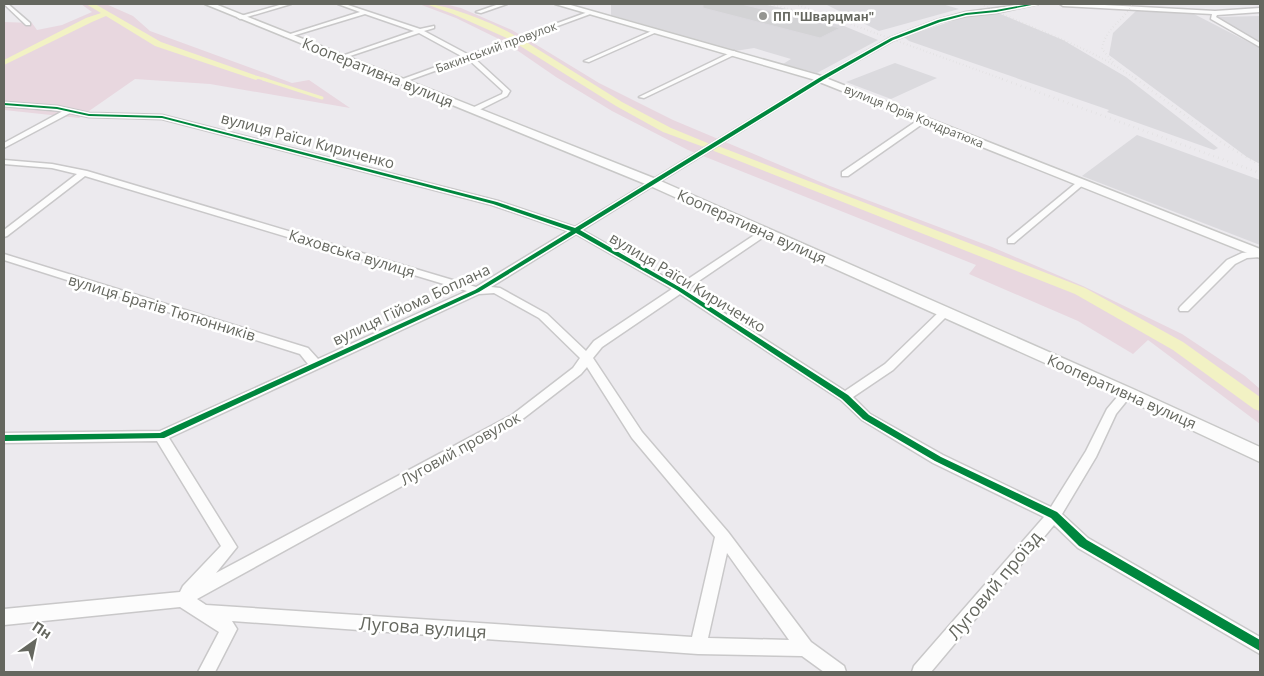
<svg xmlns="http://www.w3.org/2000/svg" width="1264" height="676" viewBox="0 0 1264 676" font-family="'Open Sans',sans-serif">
<rect width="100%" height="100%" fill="#eceaee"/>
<g fill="#dbdade">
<polygon points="611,4 762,4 797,11 792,14 844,26 878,40 817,73 783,64 791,59 754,48 735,51 611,15"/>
<polygon points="825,4 942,4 959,9 879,31"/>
<polygon points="1136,11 1192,13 1260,48 1260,164 1247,157 1109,55 1113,33"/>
<polygon points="986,13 998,13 1063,40 1126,77 1218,148 1214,150 1107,112 1109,110 909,41 904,37 970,15"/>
<polygon points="1260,16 1260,43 1218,19 1219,17"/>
<polygon points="895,63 937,78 891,99 846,82"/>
<polygon points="1137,135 1260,180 1260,245 1082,176"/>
</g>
<g fill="#e8d7df">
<polygon points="81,4 106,4 133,16 150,31 292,83 309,80 350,108 210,84 135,79 79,118 4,110 4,22 32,23 37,30 62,25 92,12"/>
<polygon points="419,4 445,4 461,8 512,30 599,83 673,120 830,186 992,247 1083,286 1182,334 1245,376 1260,389 1260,424 1148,340 1133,354 1078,321 969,274 976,265 688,150 612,111 556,77 505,42 456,18"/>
</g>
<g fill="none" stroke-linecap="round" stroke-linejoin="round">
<polyline stroke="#f2f2c4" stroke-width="2.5" points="256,77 267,80"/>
<polyline stroke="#f2f2c4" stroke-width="3" points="263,79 322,98"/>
<g fill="#f2f2c4" fill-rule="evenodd">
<polygon points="86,4 95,4 161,42 260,77 256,80 253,79 155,46 106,16 92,22 4,65 4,60 86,18 101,13"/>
<path d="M426,4C443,3 505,27 518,38L511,40L453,14Z"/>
<polygon points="517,40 523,40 622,102 671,128 710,144 705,147 701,146 663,132 616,106 517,44"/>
<polygon points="718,146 1085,288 1183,342 1260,397 1260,411 1254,409 1173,350 1075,294 714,151 713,149"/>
</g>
</g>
<polygon fill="#d3d3d5" stroke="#dbd9de" points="703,4 741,4 840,28 820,38 703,8"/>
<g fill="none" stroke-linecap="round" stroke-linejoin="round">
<defs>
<g id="street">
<polygon points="4,4 8,4 30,23 30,25 26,25"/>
<polygon points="283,4 291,4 240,19 237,17"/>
<polygon points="338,4 345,4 420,29 434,26 434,28 424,31 469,55 588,12 593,13 473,57 510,91 507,96 475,112 472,112 472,108 502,94 503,91 468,59 404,82 400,82 400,80 463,57 419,33 344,58 339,57 414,31 365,14 289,37 284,36 360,12"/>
<polygon points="499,4 507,4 481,13 476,12"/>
<path d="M1027,4H1038L996,13L966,16L941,22L894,40L823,80L582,230L679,285L762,230H768V234L687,289L845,391L885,364L941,310H949L950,312L949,314L893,370L853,397L870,414L943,455L1051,507L1086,451L1107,409L1123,390H1131L1133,393L1116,414L1096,457L1062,514L1088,538L1260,637V654L1078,548L1054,525L931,672H912L914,666L1044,517L933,463L862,420L841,400L680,294L602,347L593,358L642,432L728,532L811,642L844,666L846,672H824L802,656L698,654L232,621L237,629L215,672H198L219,632L180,607L4,625V609L180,592L183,586L221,546L157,441L4,443V433L160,431L308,364L300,354L4,260V254L308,348L318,359L467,291L85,176L7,236L4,237V230L77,174L52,168L4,164V160L52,164L87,171L476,287L568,231L492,205L162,119L89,117L70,113L4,148V143L63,111L4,106V102L57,106L89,113L162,115L498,201L575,227L819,78L890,38L937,20L966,12ZM576,234L672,289L594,341L586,351L547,314L500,288L491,287ZM494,293L539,318L580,358L573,368L512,415L216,573L237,547L169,438L479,294ZM587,367L632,438L715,537L692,637L206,605L197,599L520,421L581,374ZM727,553L789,640L708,638Z"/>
<polygon points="1060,4 1086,4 1215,11 1260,8 1260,12 1217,15 1216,17 1260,43 1260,47 1211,19 1212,14 1063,6"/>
<polygon points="654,30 659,31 589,62 584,61"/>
<polygon points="734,51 737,53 736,54 644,98 639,97"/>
<polygon points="921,118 928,120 848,176 842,176 842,172"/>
<polygon points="1081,179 1085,182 1084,184 1014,243 1008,243 1008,239"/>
<polygon points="1260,251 1260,257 1247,258 1235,264 1188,311 1180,311 1179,309 1180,307 1227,260 1242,253"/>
</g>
<g id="secondary">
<polygon points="205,4 215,4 656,179 1133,389 1260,447 1260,462 1121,397 648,185"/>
<polygon points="555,4 567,4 818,75 1260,249 1260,258 812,79"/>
</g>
</defs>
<use href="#street" stroke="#c9c8c9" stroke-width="3"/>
<use href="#secondary" stroke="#c8c8c7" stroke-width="3"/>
<use href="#street" fill="#fcfcfc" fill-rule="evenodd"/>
<use href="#secondary" fill="#fcfcfc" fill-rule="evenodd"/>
<g stroke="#dedddd" stroke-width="2" stroke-dasharray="0.5 3" stroke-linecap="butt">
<polyline points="767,4 803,12"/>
<polyline points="795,4 1005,80"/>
<path d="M981,4C1033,30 1090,46 1137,80"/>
<path d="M1113,62L1102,49C1105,28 1123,21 1133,4"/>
</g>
<g stroke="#dedddd" stroke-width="2.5" stroke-dasharray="0.5 4.5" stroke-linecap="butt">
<polyline points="1002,79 1260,173"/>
<polyline points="1136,79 1222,143 1260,165"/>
</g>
<defs>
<polygon id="cycleway" points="1030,4 1037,4 996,12 966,15 940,22 893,40 823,80 580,230 681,288 848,395 869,415 941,457 1057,512 1087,540 1260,640 1260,651 1079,546 1051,518 935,461 863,419 842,399 677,290 576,233 479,292 164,438 4,441 4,435 160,433 475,290 571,231 493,204 162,118 89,116 57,109 4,105 4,103 57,107 89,114 162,116 497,202 575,228 819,78 891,38 938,20 966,13 996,10"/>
</defs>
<use href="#cycleway" stroke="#fff" stroke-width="3"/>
<use href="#cycleway" fill="#00873e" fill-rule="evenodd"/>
</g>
<circle fill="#949591" stroke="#fff" stroke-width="2" cx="763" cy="16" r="5"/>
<g text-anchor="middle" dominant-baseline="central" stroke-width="5" stroke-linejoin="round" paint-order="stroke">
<g font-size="12" font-weight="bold" fill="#65675f" stroke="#fff" text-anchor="start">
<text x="773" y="16">ПП "Шварцман"</text>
</g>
<g font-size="12" fill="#65675f" stroke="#fff">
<text transform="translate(496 47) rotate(-20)">Бакинський провулок</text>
<text transform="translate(914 116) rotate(22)">вулиця Юрія Кондратюка</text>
</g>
<g font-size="15" fill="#65675f" stroke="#fff">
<text transform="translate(378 72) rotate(22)">Кооперативна вулиця</text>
<text transform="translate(308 140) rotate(15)">вулиця Раїси Кириченко</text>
<text transform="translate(752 226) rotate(24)">Кооперативна вулиця</text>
<text transform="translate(352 253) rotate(17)">Каховська вулиця</text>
<text transform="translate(688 282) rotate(31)">вулиця Раїси Кириченко</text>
<text transform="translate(411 304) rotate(-25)">вулиця Гійома Боплана</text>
<text transform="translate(162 307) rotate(17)">вулиця Братів Тютюнників</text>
<text transform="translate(1122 391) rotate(24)">Кооперативна вулиця</text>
<text transform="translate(460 448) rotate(-29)">Луговий провулок</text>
</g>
<g font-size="18" fill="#65675f" stroke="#fff">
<text transform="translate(994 585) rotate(-50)">Луговий проїзд</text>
<text transform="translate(423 627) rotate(4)">Лугова вулиця</text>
</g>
</g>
<rect width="1264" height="676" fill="none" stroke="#65675f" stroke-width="10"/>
<g transform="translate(35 641) rotate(33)" stroke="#ffffff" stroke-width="4" paint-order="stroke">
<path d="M0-4L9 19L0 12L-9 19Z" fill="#65675f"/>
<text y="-8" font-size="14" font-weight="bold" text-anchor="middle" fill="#65675f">Пн</text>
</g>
</svg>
